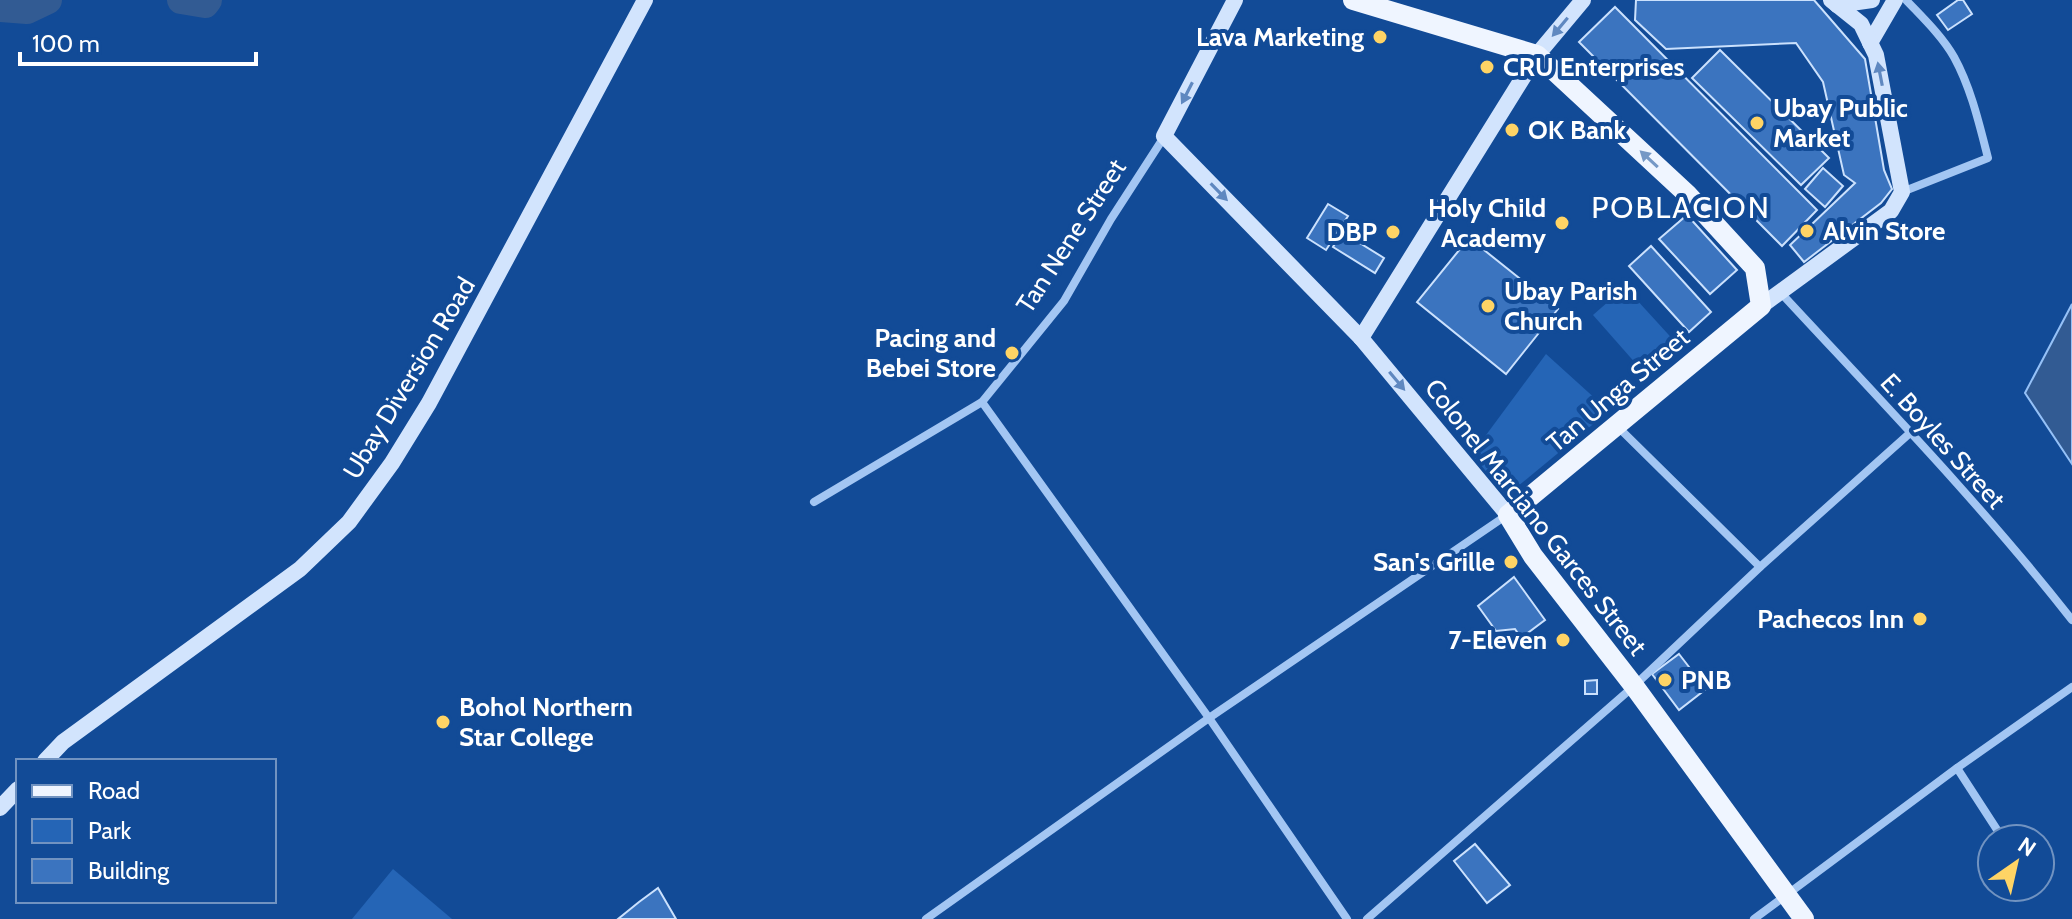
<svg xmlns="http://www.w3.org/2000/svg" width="2072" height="919" viewBox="0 0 2072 919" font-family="Cabin,sans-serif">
<rect width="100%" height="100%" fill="#124b97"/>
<g fill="#2565b6">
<polygon points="1625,287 1678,345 1645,374 1593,315"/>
<polygon points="1546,354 1609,411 1506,496 1472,454"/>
<polygon points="393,869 452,919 352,919"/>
</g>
<polygon fill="#325b93" stroke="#95c1f7" stroke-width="2" points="2072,304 2072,464 2025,393"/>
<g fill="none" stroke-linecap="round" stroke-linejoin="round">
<g stroke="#325b93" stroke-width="28">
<polyline points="181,0 205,4 208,0"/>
<polyline points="0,8 27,10 48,0"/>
</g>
</g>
<g fill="#3b74bf" stroke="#cbe1fd" stroke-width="2">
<polygon points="1636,0 1814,0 1865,59 1884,170 1892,189 1881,203 1804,262 1790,245 1855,183 1844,175 1823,82 1796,43 1666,49 1635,20"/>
<polygon points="1958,0 1963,0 1972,14 1948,30 1937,15"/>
<polygon points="1615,7 1817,210 1782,246 1579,42"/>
<polygon points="1720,50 1829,158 1801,185 1692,78"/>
<polygon points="1823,168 1843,186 1825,207 1805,189"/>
<polygon points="1328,204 1348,216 1326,250 1307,238"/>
<polygon points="1687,215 1737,270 1710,294 1659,239"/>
<polygon points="1342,232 1384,258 1375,273 1333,247"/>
<polygon points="1469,238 1558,309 1506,374 1417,302"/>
<polygon points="1651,246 1711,312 1689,332 1629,266"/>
<polygon points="1514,577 1545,620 1521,638 1515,629 1496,631 1478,606"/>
<polygon points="1679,654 1706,689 1679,710 1652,674"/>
<polygon points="1597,680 1597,694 1585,694 1585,681"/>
<polygon points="1475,844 1510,885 1487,903 1454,861"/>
<polygon points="658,888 676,919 618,919 639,902"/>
</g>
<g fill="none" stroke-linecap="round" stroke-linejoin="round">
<g stroke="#a3c6f3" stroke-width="8">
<path d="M1902,192L1988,158C1979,123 1971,88 1954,57C1942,36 1923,18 1906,0"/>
<path d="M1780,292C1879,399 1982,505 2072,620"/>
<polyline points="982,402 1209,718 1347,919"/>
<polyline points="1618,427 1760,567"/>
<polyline points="814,502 982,402 1064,301 1111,219 1164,137"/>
<polyline points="1957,768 2003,839"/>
<polyline points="926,919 1209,718 1507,515"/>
<polyline points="1367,919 1634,686 1760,567 1910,433"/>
<polyline points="1754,919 1957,768 2072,687"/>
</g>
<g stroke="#d2e4fd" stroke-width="16">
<polyline points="1235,0 1164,136 1361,338 1508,515"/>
<polyline points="1837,5 1872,0"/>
<polyline points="1870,43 1895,0"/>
<polyline points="1761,306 1891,211 1902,192 1876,55 1861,24 1831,0"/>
<polyline points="1361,338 1537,55 1583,0"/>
<polyline points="45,761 63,742 300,569 349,522 392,463 429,403 645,0"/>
<polyline points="0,808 18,789"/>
</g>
<polyline stroke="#eff5ff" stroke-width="20" points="1353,0 1537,55 1687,194 1755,268 1761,306 1508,515 1533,556 1634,686 1804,919"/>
</g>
<defs><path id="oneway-solid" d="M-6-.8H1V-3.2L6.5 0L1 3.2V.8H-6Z" transform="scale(2)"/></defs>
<g fill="#5f88c0">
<use href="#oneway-solid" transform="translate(1560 27) rotate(130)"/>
<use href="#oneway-solid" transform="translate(1880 74) rotate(-101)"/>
<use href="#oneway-solid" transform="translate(1187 93) rotate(117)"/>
<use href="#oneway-solid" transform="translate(1219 192) rotate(46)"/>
<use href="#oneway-solid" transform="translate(1397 381) rotate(50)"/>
</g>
<use fill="#7598c6" href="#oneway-solid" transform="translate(1649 159) rotate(-137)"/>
<g fill="#ffd465" stroke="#124b97" stroke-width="3">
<circle cx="1380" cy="37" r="8"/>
<circle cx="1487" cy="67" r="8"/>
<circle cx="1757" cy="123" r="8"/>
<circle cx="1512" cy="130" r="8"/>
<circle cx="1562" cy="223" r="8"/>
<circle cx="1807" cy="231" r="8"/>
<circle cx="1393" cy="232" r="8"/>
<circle cx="1488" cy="306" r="8"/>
<circle cx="1012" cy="353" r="8"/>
<circle cx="1511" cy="562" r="8"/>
<circle cx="1920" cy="619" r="8"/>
<circle cx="1563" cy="640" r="8"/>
<circle cx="1665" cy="680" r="8"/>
<circle cx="443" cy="722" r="8"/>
</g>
<g text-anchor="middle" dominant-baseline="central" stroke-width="8" stroke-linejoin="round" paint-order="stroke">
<g font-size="26" font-weight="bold" fill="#fff" stroke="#124b97" text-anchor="end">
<text x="1364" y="37">Lava Marketing</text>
<text x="1503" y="67" text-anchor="start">CRU Enterprises</text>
<text x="1773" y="108" text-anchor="start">Ubay Public<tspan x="1773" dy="30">Market</tspan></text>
<text x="1528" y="130" text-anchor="start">OK Bank</text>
<text x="1546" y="208">Holy Child<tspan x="1546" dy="30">Academy</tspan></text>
<text x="1823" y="231" text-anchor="start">Alvin Store</text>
<text x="1377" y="232">DBP</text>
<text x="1504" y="291" text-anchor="start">Ubay Parish<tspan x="1504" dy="30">Church</tspan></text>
<text x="996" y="338">Pacing and<tspan x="996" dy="30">Bebei Store</tspan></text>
<text x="1495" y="562">San's Grille</text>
<text x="1904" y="619">Pachecos Inn</text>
<text x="1547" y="640">7-Eleven</text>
<text x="1681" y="680" text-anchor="start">PNB</text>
<text x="459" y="707" text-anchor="start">Bohol Northern<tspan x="459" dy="30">Star College</tspan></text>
</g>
<g font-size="26" fill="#fff" stroke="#124b97">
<text transform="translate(1071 236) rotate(-57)">Tan Nene Street</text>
<text transform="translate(409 378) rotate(-59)">Ubay Diversion Road</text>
<text transform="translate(1618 390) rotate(-40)">Tan Unga Street</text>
<text transform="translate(1943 441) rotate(48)">E. Boyles Street</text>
<text transform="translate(1536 517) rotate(52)">Colonel Marciano Garces Street</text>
</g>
<g font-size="30" letter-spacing="2" fill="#fff" stroke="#124b97">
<text x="1681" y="207">POBLACION</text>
</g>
</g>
<rect x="16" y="759" width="260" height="144" fill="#124b97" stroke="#7193c1" stroke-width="2"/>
<rect x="32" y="785" width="40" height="12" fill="#eff5ff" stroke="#7193c1" stroke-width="2"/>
<text x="88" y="799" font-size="24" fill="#ffffff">Road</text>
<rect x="32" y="819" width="40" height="24" fill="#2565b6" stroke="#7193c1" stroke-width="2"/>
<text x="88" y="839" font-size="24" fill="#ffffff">Park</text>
<rect x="32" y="859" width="40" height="24" fill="#3b74bf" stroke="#7193c1" stroke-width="2"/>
<text x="88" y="879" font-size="24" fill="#ffffff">Building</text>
<g transform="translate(2016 863) rotate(34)"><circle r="38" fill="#124b97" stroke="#7193c1" stroke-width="2"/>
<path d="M0-6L14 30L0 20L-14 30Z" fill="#ffd465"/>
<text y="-12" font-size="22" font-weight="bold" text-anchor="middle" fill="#ffffff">N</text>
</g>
<path d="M20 52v12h236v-12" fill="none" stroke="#ffffff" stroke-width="4"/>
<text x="32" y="52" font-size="24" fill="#ffffff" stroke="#124b97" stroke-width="6" paint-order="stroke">100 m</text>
</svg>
